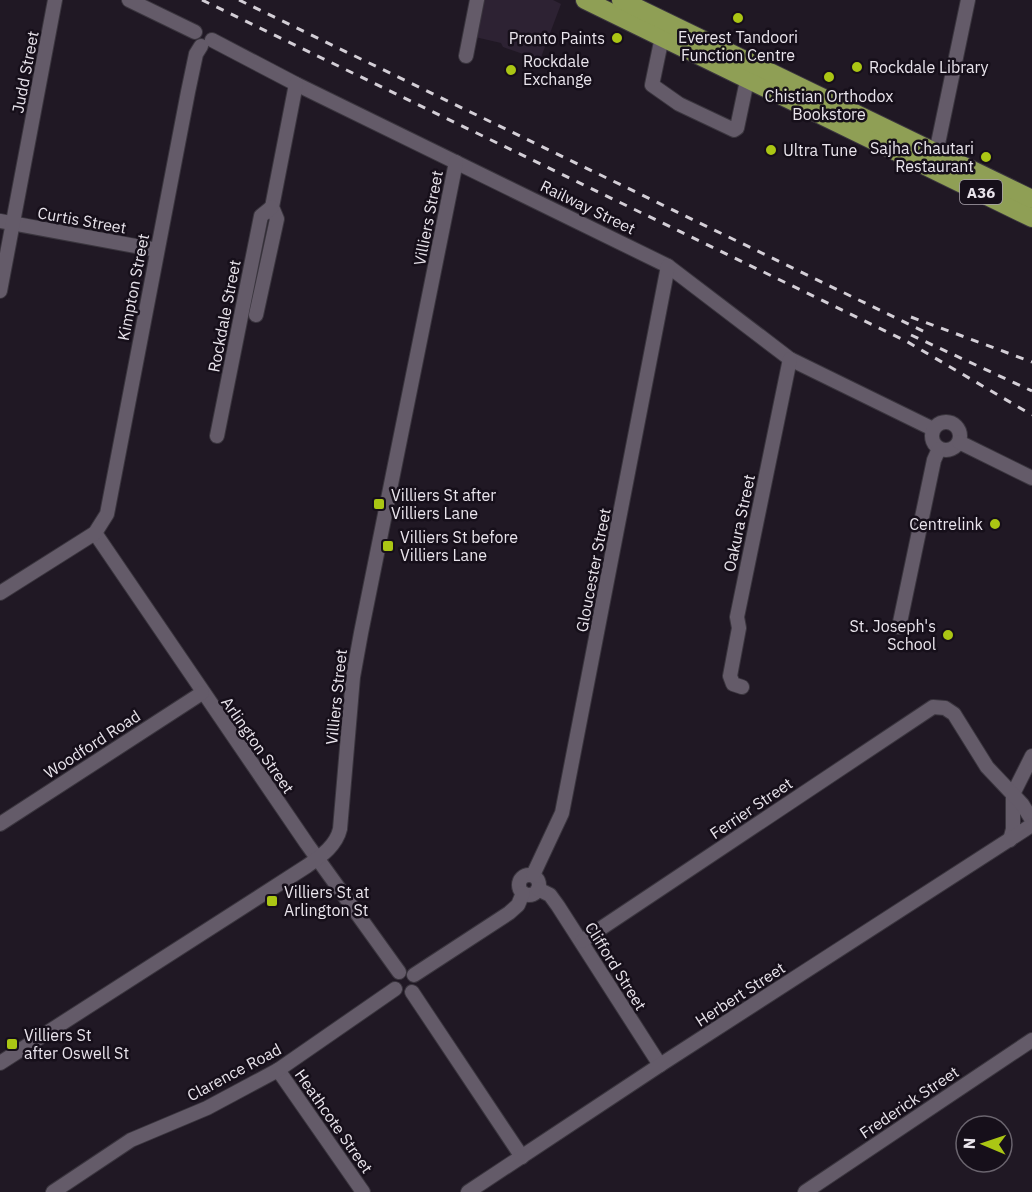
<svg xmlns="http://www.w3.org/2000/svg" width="1032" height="1192" viewBox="0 0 1032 1192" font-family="'IBM Plex Sans',sans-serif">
<rect width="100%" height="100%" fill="#201824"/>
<polygon fill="#2d2233" points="483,0 553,0 561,4 540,60 503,47 501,43 475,37"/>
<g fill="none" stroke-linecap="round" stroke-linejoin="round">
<defs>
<g id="minor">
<polyline points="129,0 195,32"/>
<polyline points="666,29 662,37 652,85 679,104 734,130 737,128 749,71"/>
<polyline points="212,40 296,84 668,266 790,359 933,429"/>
<polyline points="466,56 477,0"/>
<polyline points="933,160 936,153 968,0"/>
<polyline points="0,221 157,250"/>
<polyline points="0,291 55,0"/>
<polyline points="256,315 277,219 272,207 296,84"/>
<circle cx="946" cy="436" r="14"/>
<polyline points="217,436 261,216 272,207"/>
<polyline points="959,442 1032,478"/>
<polyline points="95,533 307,844 399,972"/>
<polyline points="0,593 95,533 107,514 188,92 196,54 201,46"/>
<polyline points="899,627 934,460 939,449"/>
<polyline points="742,687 733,684 730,676 739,628 737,617 790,359"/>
<polyline points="0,824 202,693"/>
<polyline points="1010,840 1013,829 1013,794 1032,756"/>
<circle cx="529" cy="885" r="10"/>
<polyline points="533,875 562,813 668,266"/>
<polyline points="538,889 550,895 558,906 660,1065"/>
<polyline points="582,941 933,707 945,708 954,714 987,767 1022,804 1032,820"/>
<polyline points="414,975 509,913 518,905 523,893"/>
<polyline points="412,992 522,1157"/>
<path d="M0,1063L307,866C321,856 336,846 340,829L353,677L361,633L456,162"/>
<polyline points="278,1070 363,1192"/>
<polyline points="53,1192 131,1140 207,1108 278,1070 395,989"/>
<polyline points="468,1192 660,1065 1032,825"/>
<polyline points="805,1192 1032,1040"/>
</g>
<g id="highway">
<polyline points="585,0 1032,218"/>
<polyline points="621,0 1032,199"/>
</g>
</defs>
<use href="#minor" stroke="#3a353e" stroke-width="16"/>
<use href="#highway" stroke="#3a353e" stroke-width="20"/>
<use href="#minor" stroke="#645b69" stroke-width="14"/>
<use href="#highway" stroke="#8f9f55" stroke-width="18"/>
<g stroke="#d3ced6" stroke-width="3" stroke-dasharray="8 8" stroke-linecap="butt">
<polyline points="202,0 906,341 1032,415"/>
<polyline points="239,0 927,333"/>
<polyline points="911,317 1032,362"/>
<polyline points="911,335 1032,391"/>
</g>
</g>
<g fill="#abc614" stroke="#160f1a" stroke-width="2">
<circle cx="738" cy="18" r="6"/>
<circle cx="617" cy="38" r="6"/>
<circle cx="857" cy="67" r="6"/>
<circle cx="511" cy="70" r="6"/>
<circle cx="829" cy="77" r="6"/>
<circle cx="771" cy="150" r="6"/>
<circle cx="986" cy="157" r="6"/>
<rect x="373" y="498" width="12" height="12" rx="3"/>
<circle cx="995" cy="524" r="6"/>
<rect x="382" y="540" width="12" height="12" rx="3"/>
<circle cx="948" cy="635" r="6"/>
<rect x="266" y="895" width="12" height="12" rx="3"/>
<rect x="6" y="1038" width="12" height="12" rx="3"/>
</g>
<g text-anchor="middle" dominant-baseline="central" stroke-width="5" stroke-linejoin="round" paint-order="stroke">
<rect fill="#160f1a" stroke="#aaa4ad" stroke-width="1.5" x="960" y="180" width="42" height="24" rx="4.5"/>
<g font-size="15" font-weight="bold" fill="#e9e4ec">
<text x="981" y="192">A36</text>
</g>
<g font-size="16" fill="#e9e4ec" stroke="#160f1a" text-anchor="start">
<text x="738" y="37" text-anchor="middle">Everest Tandoori<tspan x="738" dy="18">Function Centre</tspan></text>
<text x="605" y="38" text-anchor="end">Pronto Paints</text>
<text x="523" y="61">Rockdale<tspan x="523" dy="18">Exchange</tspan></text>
<text x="869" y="67">Rockdale Library</text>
<text x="829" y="96" text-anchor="middle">Chistian Orthodox<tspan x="829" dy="18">Bookstore</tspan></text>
<text x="974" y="148" text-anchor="end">Sajha Chautari<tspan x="974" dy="18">Restaurant</tspan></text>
<text x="783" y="150">Ultra Tune</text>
<text x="391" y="495">Villiers St after<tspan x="391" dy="18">Villiers Lane</tspan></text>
<text x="983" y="524" text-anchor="end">Centrelink</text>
<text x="400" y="537">Villiers St before<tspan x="400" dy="18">Villiers Lane</tspan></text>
<text x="936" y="626" text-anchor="end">St. Joseph's<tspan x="936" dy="18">School</tspan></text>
<text x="284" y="892">Villiers St at<tspan x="284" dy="18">Arlington St</tspan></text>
<text x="24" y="1035">Villiers St<tspan x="24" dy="18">after Oswell St</tspan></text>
</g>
<g font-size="16" fill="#e9e4ec" stroke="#160f1a">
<text transform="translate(25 72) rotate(-79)">Judd Street</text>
<text transform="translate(588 207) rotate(26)">Railway Street</text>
<text transform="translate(428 218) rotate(-79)">Villiers Street</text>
<text transform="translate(82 220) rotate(10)">Curtis Street</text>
<text transform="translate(133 287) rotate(-79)">Kimpton Street</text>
<text transform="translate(224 316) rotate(-79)">Rockdale Street</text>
<text transform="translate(739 523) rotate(-78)">Oakura Street</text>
<text transform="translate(593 570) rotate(-79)">Gloucester Street</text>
<text transform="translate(336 697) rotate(-84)">Villiers Street</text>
<text transform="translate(92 744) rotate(-33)">Woodford Road</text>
<text transform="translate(258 745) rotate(55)">Arlington Street</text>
<text transform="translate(751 808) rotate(-34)">Ferrier Street</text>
<text transform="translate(616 966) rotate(58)">Clifford Street</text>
<text transform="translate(740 994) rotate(-33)">Herbert Street</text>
<text transform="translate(234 1072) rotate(-28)">Clarence Road</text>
<text transform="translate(909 1102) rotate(-34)">Frederick Street</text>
<text transform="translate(334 1121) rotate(55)">Heathcote Street</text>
</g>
</g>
<g transform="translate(984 1144) rotate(272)"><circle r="28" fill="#160f1a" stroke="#6a646e" stroke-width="1.5"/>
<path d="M0-4.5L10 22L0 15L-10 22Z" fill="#abc614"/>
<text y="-9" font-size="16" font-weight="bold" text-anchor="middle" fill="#e9e4ec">N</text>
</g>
</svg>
